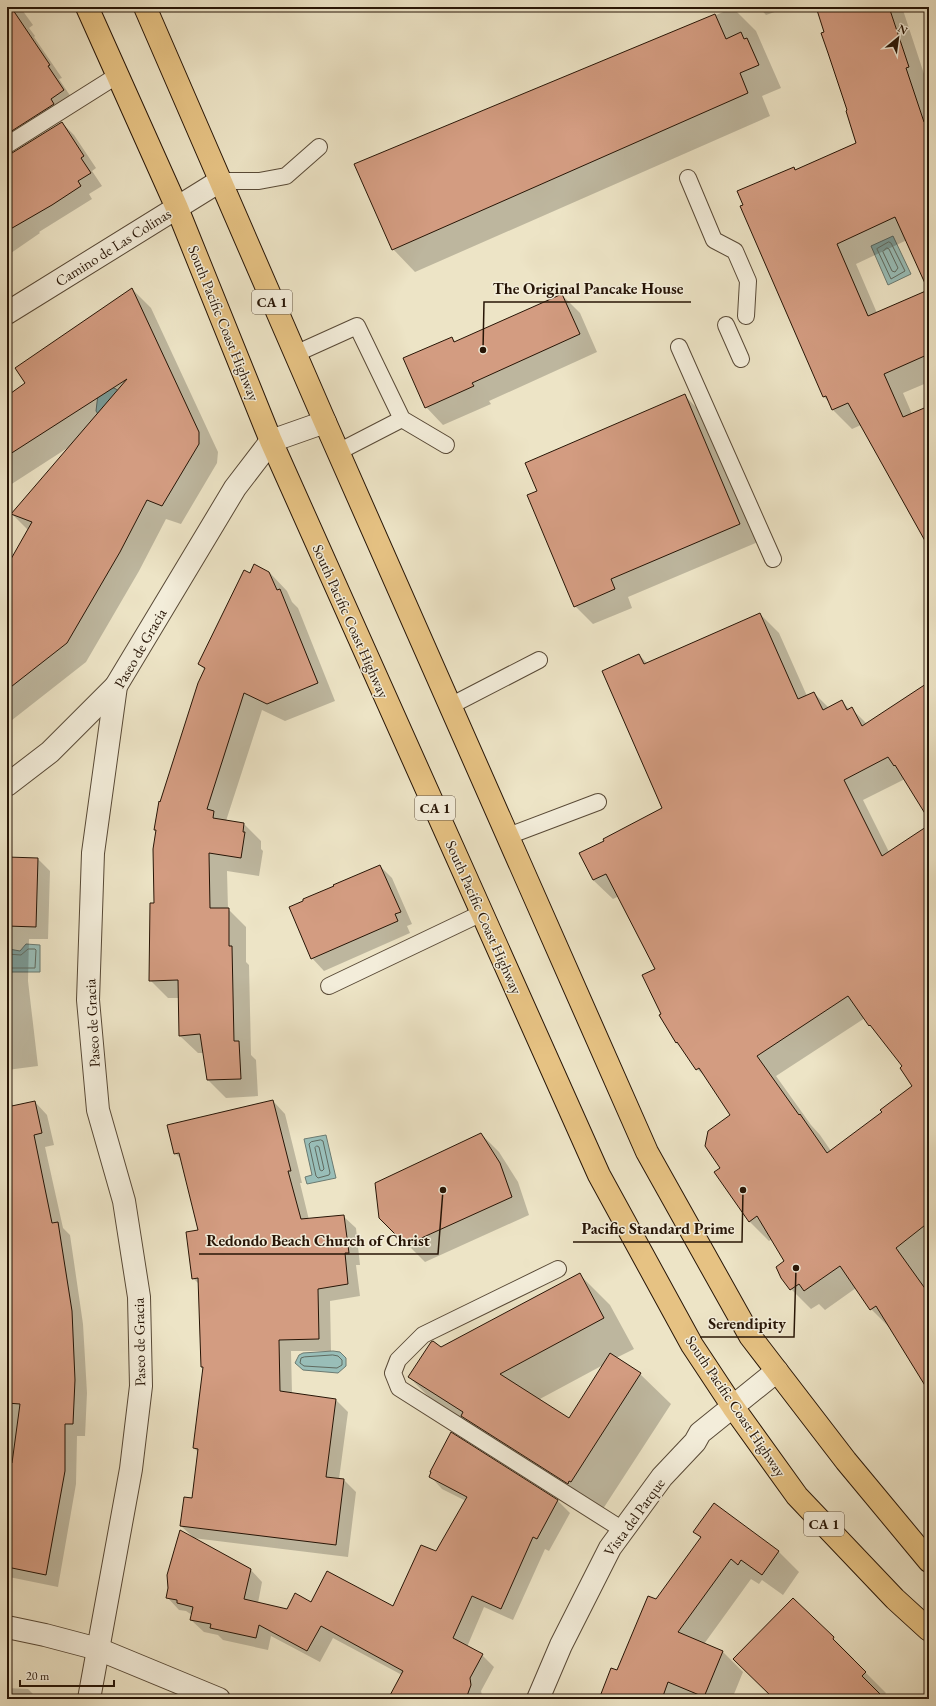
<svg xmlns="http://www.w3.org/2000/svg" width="936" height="1706" viewBox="0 0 936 1706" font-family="'EB Garamond',serif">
<rect width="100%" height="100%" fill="#ede4c6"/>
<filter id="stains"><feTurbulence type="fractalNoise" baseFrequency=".005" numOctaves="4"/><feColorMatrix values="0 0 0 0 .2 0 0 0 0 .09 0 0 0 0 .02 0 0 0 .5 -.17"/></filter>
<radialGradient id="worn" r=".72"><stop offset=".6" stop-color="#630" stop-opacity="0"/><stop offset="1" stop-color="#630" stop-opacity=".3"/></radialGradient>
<g fill="#99beb8" stroke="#6b7a71">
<polygon points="893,236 911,274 888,285 871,246"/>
<polygon points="109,386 116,389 121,393 100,417 96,411 98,394"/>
<polygon points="26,944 40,945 40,972 7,972 7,951 9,949 20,951"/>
<polygon points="326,1135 336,1178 307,1184 305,1177 312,1175 304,1139"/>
<polygon points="333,1351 340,1352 346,1358 346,1366 338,1373 303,1370 295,1363 299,1355 303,1353"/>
</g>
<g fill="#0003" fill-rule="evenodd">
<polygon points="7,7 20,7 33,25 29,28 35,36 34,37 62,78 59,79 75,103 14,149 11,155 62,123 74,135 96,168 92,171 102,186 89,194 92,199 39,232 40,233 11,253 7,251"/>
<polygon points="759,7 789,7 766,15"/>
<polygon points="817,7 902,7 928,86 925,87 929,99 929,290 907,240 856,264 877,313 929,291 929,382 903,393 912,414 929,407 929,546 861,425 852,429 833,410 830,403 824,397 742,206 794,168 796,170 858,144"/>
<polygon points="733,8 756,31 781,88 762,96 770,116 415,272 393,249 355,164"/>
<polygon points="132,289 151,308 218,452 217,463 181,524 166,519 139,571 86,662 7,724 7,568 28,530 12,514 69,447 7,487 7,397 27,384"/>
<polygon points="562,295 580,313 597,352 489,401 491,404 443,425 426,407 452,338 456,342"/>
<polygon points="685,396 703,414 758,542 628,597 632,608 593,624 575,606 538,491"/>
<polygon points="269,572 287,591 292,602 298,608 335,701 285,721 262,710 226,821 244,824 261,841 261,849 263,851 259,876 227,871 228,909 246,927 246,962 249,965 251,1055 256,1060 258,1096 226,1098 208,1080 204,1053 198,1053 180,1036 180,998 168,998 150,980 155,904 157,831 155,830 161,803 205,670 199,664 250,574"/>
<path d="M760,614L779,633L807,696L814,693L829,708L842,702L850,710L852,709L867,724L929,683V818L905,779L863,800L889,852L929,826V1392L891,1329L871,1309L856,1288L825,1310L819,1304L811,1309L791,1289L782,1277L786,1262L772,1239L769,1241L749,1221L722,1168L732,1115L709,1080L697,1069L684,1050L676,1043L660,1016L662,1014L656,970L619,896L613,899L593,880L605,841L663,808L639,655L647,663ZM865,1018L903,1066L914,1086L883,1112L831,1151L820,1135L811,1125L776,1076Z"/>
<polygon points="7,858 37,858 50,871 48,939 29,939 28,981 38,1066 7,1070"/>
<polygon points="380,866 392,878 412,924 407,926 410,933 324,971 312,958"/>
<polygon points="7,1077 13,1107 35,1102 47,1115 54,1145 45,1147 63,1228 70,1235 83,1324 87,1393 85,1436 77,1436 76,1484 58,1587 9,1577 7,1574"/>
<polygon points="273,1101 285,1114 302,1183 300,1183 309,1220 343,1216 356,1228 360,1265 356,1265 360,1296 330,1301 331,1351 291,1351 292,1394 336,1400 348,1412 339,1479 344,1480 356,1492 348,1557 193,1538 250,1569 262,1582 258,1603 287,1610 311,1603 393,1608 436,1553 466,1501 442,1489 430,1476 452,1434 558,1501 570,1513 549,1551 545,1549 513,1620 484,1607 467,1647 482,1655 494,1667 481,1691 483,1699 394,1699 402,1675 333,1638 320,1662 271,1636 268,1650 223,1640 218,1635 204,1632 191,1620 192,1615 186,1611 179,1610 167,1597 193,1537 181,1526 192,1499 198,1452 194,1448 204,1369 202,1366 199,1284 193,1278 199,1231 182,1160 175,1153"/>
<polygon points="481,1134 499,1152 518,1182 529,1215 425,1262 380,1217"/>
<path d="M579,1274L610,1305L634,1349L616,1358L640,1374L671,1404L601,1512L439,1407L409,1377L441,1348ZM605,1364L569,1420L538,1400Z"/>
<polygon points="714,1505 779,1552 799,1572 783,1595 762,1580 759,1584 751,1579 704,1644 723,1652 743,1672 732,1699 600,1699 656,1600 702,1539 695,1532"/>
<polygon points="793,1599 854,1659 853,1660 886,1693 882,1697 885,1699 775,1699"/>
<polygon points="7,1688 28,1689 38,1699 7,1699"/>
</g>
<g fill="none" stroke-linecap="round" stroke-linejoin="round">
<g stroke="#606a5f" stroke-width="1">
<polygon points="889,242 891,243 905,271 891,279 877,249"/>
<polygon points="887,248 889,249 898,268 895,272 892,271 883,252"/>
<polyline points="7,954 21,955 28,949 35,949 36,950 35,968 7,968"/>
<polygon points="321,1140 323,1141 330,1173 329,1175 318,1178 316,1176 309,1144 311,1142"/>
<polygon points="317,1146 319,1147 324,1169 322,1171 320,1170 315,1148"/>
<polygon points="333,1355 338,1356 342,1360 342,1365 337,1368 304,1366 300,1363 301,1358 304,1357"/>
</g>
</g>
<g fill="#d39c81" stroke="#271506" fill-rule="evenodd">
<polygon points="7,7 11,7 50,65 48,66 64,90 51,99 54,104 7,134"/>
<path d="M816,7H889L909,67L906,68L924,122L929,120V354L884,374L903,417L929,406V548L848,403L832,410L826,396L823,397L740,206L743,205L737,191L794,167L795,170L856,143L846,111L847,110L828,53L821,33L824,32ZM895,217L928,290L868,316L837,244Z"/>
<polygon points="715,14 726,39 741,32 744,39 747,38 759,65 740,73 748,93 392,250 354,164"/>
<polygon points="62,122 84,156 81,158 91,173 78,181 81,186 52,205 7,231 7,154 12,153"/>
<polygon points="132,288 199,432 199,444 162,506 147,500 120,552 67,643 7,690 7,566 32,522 11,514 127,379 7,456 7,396 25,383 15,368"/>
<polygon points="562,294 580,334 472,383 474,386 425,408 403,358 452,337 454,342"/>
<polygon points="685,394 740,524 611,579 615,589 574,607 527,495 537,491 525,463"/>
<polygon points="254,564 269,572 277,590 280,589 318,683 267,704 244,693 207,809 214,811 213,818 244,823 243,832 245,832 241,858 209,853 210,908 229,908 229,946 232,946 234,1041 239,1041 241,1079 207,1080 200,1034 179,1036 178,980 149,981 150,903 154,903 153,849 156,830 154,830 159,801 160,802 198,683 205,668 198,664 244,570 250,573"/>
<path d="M760,613L798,699L814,692L823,710L842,700L847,710L852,707L862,726L929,682V820L895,765L894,766L888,757L844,780L882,856L929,825V1222L896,1248L929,1294V1392L876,1306L870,1310L840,1266L804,1291L799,1284L790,1290L781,1278L776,1267L784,1261L757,1216L749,1222L714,1172L720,1168L705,1146L708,1131L730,1115L699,1068L696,1070L677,1042L676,1043L659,1015L661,1014L642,975L655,969L606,874L593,880L579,853L604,841L603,839L662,808L602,671L639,654L644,664ZM848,996L869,1026L870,1025L902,1066L900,1068L912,1086L880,1110L882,1112L827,1153L800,1114L799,1115L757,1056Z"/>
<polygon points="7,857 38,858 36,927 7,926"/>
<polygon points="380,865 401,912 395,914 398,921 311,959 289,907 303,901 303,899 334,886 333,885"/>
<polygon points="273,1100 291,1171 288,1171 301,1219 344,1215 349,1253 345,1253 348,1284 318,1289 319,1339 279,1340 280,1391 336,1399 326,1477 344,1479 336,1545 180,1526 184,1497 192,1498 198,1449 193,1448 203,1367 201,1367 198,1278 192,1279 186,1232 198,1230 179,1153 174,1154 167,1125"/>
<polygon points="35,1101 42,1133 34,1135 52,1223 58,1222 72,1311 75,1380 73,1424 65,1424 65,1471 46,1575 7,1567 7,1462 12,1463 20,1404 7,1403 7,1107"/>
<polygon points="481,1133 500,1163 512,1197 406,1245 379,1218 375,1183"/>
<polygon points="580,1273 604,1318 500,1374 569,1418 610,1353 641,1373 571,1482 569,1481 568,1484 461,1416 463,1412 408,1377 431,1342 433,1341 441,1347"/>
<polygon points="451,1432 558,1500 537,1539 533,1537 501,1609 472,1596 453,1638 483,1654 470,1678 471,1685 467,1696 455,1699 388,1699 403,1671 321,1626 307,1651 259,1625 256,1638 210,1628 211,1624 190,1620 193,1607 177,1603 177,1600 166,1598 168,1588 167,1575 180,1530 251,1569 244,1599 287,1609 295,1593 311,1602 327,1571 393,1606 421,1545 436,1551 467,1497 429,1477 431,1472 430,1472"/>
<polygon points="714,1503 779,1551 762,1575 741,1560 738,1565 731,1559 678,1632 723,1651 704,1697 668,1682 662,1699 599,1699 611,1668 617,1670 648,1596 656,1599 701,1537 693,1532"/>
<polygon points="793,1598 834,1637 833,1639 866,1672 862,1676 885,1699 774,1699 733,1659"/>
</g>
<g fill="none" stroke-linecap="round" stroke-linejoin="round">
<defs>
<g id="service">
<polyline points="7,145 118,75"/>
<polyline points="688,178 714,240 735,251 748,281 746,316"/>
<polyline points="220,181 259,181 286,176 319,147"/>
<polyline points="726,325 741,359"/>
<polyline points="679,347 773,559"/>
<polyline points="295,354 357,326 402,419 446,445"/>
<polyline points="338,452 402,419"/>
<polyline points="450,706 539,660"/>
<polyline points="508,836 598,802"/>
<polyline points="329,986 482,913"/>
<polyline points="558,1269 423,1335 398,1360 393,1373 399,1388 623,1530"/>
</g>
<g id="minor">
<polyline points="7,313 220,181"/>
<polyline points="7,785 50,752 116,686"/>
<polyline points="7,1627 45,1635 98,1649 219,1699"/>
<polyline points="89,1699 131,1469 141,1386 139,1297 124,1201 98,1110 88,1000 93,853 116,686 235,488 271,441 325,422"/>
<polyline points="538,1699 561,1645 610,1548 662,1477 695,1442 700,1433 777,1371"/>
</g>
<g id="trunk">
<polyline points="87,7 177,208 271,441 599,1175 692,1345 733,1407 797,1496 895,1599 929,1630"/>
<polyline points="145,7 325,422 647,1152 750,1336 846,1461 929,1561"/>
</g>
</defs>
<use href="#service" stroke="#584936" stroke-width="18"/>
<use href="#minor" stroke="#584936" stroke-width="24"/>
<use href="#trunk" stroke="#271506" stroke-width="24"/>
<use href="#service" stroke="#f3edda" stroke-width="16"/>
<use href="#minor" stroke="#f3edda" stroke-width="22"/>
<use href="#trunk" stroke="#e6c283" stroke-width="22"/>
</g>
<g text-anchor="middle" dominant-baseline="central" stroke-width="3" stroke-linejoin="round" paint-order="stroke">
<g fill="#f3edda" stroke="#645646" stroke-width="1">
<rect x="252" y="290" width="40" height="24" rx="3"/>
<rect x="415" y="796" width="40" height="24" rx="3"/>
<rect x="804" y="1512" width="40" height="24" rx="3"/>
</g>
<g font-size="14" font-weight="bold" fill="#271506">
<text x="272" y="302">CA 1</text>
<text x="435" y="808">CA 1</text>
<text x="824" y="1524">CA 1</text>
</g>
<g font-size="15" fill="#271506" stroke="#f3edda">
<text transform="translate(113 247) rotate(-32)">Camino de Las Colinas</text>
<text transform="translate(224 323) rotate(68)">South Pacific Coast Highway</text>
<text transform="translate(351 621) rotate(66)">South Pacific Coast Highway</text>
<text transform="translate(140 648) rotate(-60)">Paseo de Gracia</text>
<text transform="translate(484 917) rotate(66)">South Pacific Coast Highway</text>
<text transform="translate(92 1023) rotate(-93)">Paseo de Gracia</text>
<text transform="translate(139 1342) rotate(-91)">Paseo de Gracia</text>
<text transform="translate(736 1406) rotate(56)">South Pacific Coast Highway</text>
<text transform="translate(634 1517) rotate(-54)">Vista del Parque</text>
</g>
</g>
<path fill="none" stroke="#271506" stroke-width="1.5" d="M483 350L484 302H691M743 1190L742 1242H573M443 1190L438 1254H199M796 1268L794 1337H700"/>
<g fill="#271506" stroke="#f3edda" stroke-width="1.5">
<circle cx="483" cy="350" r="4"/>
<circle cx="743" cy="1190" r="4"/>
<circle cx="443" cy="1190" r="4"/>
<circle cx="796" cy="1268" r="4"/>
</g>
<g font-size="16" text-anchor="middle" font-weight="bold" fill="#271506" stroke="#f3edda" stroke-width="3" stroke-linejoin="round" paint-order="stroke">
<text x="588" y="294">The Original Pancake House</text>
<text x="658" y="1234">Pacific Standard Prime</text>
<text x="318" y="1246">Redondo Beach Church of Christ</text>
<text x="747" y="1329">Serendipity</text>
</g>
<rect width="936" height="1706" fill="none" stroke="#ede4c6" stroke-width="24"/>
<rect x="8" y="8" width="920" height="1690" fill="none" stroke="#271506" stroke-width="2"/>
<rect x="12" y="12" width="912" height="1682" fill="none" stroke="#271506"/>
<g transform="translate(898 38) rotate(29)" stroke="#f3edda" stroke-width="3" paint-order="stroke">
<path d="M0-3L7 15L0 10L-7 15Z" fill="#271506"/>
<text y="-6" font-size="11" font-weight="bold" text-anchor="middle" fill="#271506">N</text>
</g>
<path d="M20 1680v6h94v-6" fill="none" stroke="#271506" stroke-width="2"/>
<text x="26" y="1680" font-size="12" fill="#271506" stroke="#f3edda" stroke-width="3" paint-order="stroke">20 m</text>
<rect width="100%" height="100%" filter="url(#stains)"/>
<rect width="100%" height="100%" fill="url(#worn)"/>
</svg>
